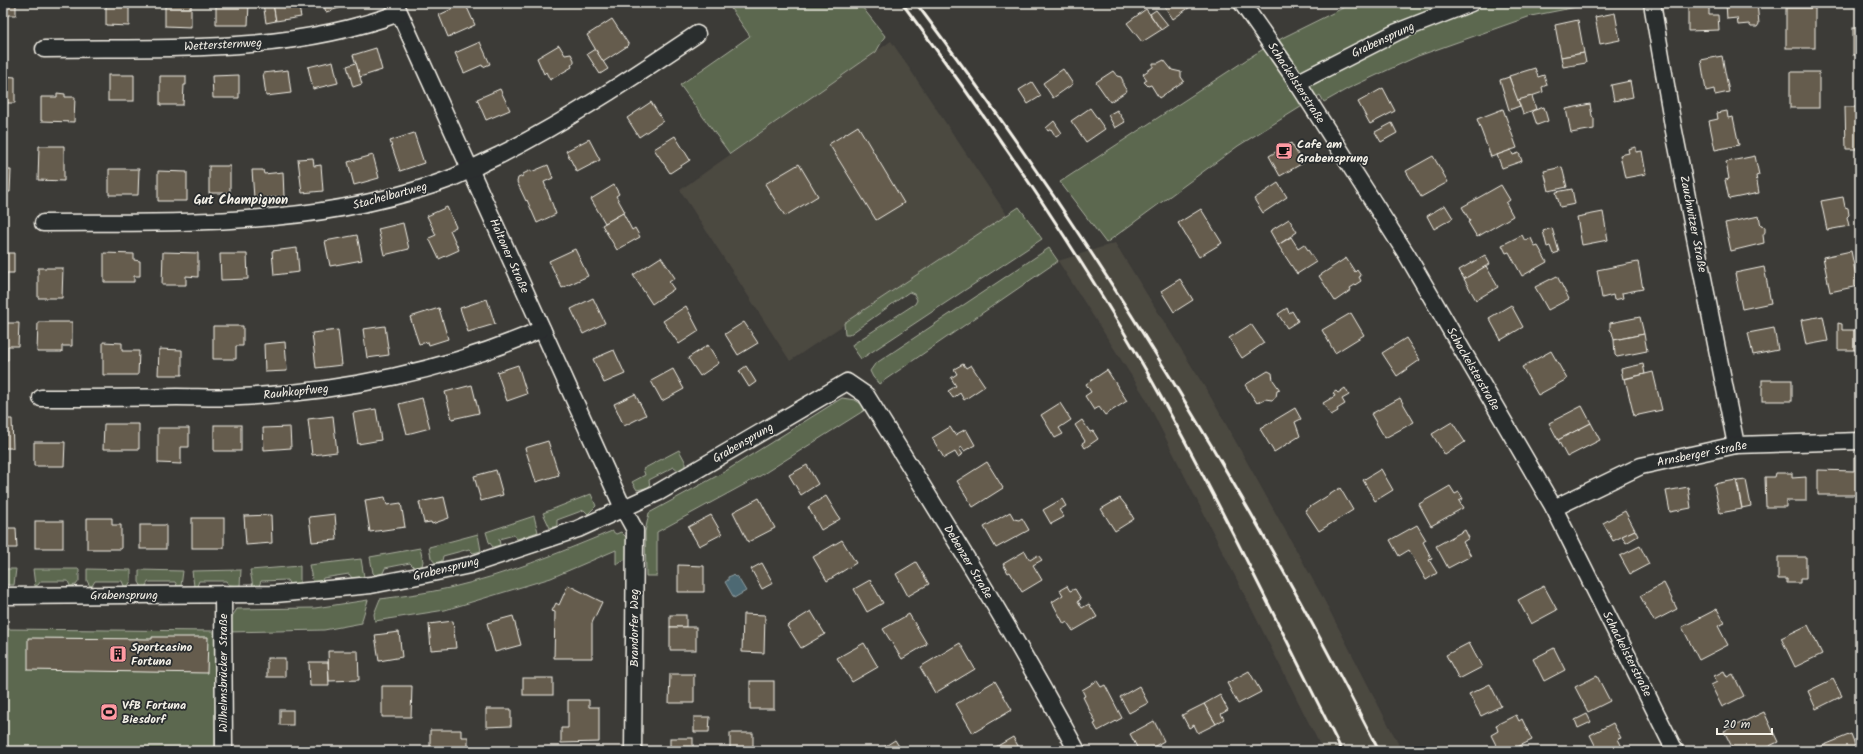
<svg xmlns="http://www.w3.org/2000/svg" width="1863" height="754" viewBox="0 0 1863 754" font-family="Kalam,sans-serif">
<rect width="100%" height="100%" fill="#3c3b37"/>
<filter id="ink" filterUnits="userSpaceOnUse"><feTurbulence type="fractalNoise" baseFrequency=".025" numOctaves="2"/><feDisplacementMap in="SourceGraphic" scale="8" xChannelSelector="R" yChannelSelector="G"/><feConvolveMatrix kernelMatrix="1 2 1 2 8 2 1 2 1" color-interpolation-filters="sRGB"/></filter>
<g filter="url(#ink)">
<g fill="#4b4841">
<polygon points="891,41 1007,215 790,361 680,190"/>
<polygon points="1115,243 1209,394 1322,596 1402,751 1323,751 1145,397 1058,261"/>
</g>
<g fill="#5b6850" stroke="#a8ac9c">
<polygon points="727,3 859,3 885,36 876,52 730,154 680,85 750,36"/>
<polygon points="1353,3 1597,3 1531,16 1418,56 1349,88 1324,102 1320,95 1238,146 1106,243 1060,182 1255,54 1284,37"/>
<polygon points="1019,207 1042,239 861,359 852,346 853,344 915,304 917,300 914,294 909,292 849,335 845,335 844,323"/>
<polygon points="1049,248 1058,261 879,384 873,377 870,371 875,364"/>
<polygon points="842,398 855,400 868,408 760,476 657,532 657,576 646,576 645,532 649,513 724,472"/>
<polygon points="679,450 685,461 685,467 679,471 674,467 649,480 650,487 637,490 632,482 645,475 643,469"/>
<polygon points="591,494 596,506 588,514 584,510 557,520 557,526 550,528 543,513"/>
<polygon points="534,516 538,532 517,539 514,535 499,539 500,545 493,547 489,542 486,532"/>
<path d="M612,531L616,534L621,532L628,539V558L616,564V550L551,578L445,610L375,621L374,614L380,599C403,596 427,593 449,588C505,575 559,553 612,531Z"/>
<polygon points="478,534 481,551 473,553 469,549 443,556 442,561 435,563 431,558 429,547"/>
<polygon points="420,548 423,561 422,566 414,567 410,563 385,568 383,573 375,575 373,573 370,557"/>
<polygon points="361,559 364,577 352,578 349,574 323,578 321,582 313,583 309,565"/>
<polygon points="300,566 300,584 290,585 287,580 261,581 259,586 253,587 250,570"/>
<polygon points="3,569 16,569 14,585 7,585 3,581"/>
<polygon points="33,569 79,569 79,581 76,585 70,586 68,581 41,581 38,585 35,586"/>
<polygon points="87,569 131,570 131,581 128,586 124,586 122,581 95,581 92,586 90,586 87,581"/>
<polygon points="139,570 183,571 181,586 178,587 175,582 148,582 146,586 142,587 139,582"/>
<polygon points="241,570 240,586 229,585 226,581 199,581 197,586 194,586 192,571"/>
<polygon points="368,600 362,620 362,623 324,630 228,632 229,621 237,609 315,608"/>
<polygon points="3,629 216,631 215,751 3,751"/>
</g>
<polygon fill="#4e6973" stroke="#909fa2" points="733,575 735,577 737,576 746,591 734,598 725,582 728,580 728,577"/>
<g fill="#655c4d" stroke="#f4f1e8">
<rect x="3" y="3" width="13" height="12"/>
<polygon points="106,3 129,3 129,26 106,25"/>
<polygon points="165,3 191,3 191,27 165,26"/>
<polygon points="216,3 249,3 248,25 216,25"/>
<polygon points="263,3 273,3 276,21 266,23"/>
<polygon points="273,3 298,3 301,17 276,21"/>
<polygon points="323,3 346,3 346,6 326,12"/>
<polygon points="465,3 475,25 448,37 439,15"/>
<polygon points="1162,3 1187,3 1190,7 1173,19"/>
<polygon points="1297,3 1309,3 1301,8"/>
<polygon points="1726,3 1757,3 1759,24 1757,27 1751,27 1749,24 1738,25 1737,18 1727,19"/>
<polygon points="1709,5 1709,15 1718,15 1719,30 1688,31 1688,6"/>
<rect x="1786" y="8" width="29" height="40"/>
<polygon points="1146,9 1161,30 1142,42 1127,23"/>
<polygon points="1156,10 1168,25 1161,30 1150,14"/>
<polygon points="1615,13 1620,40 1600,44 1595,17"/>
<polygon points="612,19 629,45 603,62 587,35"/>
<polygon points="1578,20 1584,53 1561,57 1555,25"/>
<rect x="1853" y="28" width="7" height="27"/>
<polygon points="480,42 490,64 483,67 482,65 464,73 455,53"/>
<polygon points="559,45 565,55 571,54 574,60 574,63 571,65 572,67 550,80 546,72 544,74 537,58"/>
<polygon points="376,48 382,70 360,77 353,55"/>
<polygon points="595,49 608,69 600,74 587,54"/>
<polygon points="1584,53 1586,63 1563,67 1561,57"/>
<polygon points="1722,56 1729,92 1715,95 1714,89 1706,91 1701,60"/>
<polygon points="1164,60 1172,70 1181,72 1181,77 1184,81 1159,98 1151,85 1148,86 1144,82 1147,80 1143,74 1153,67 1153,63 1158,63"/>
<polygon points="333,61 338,83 313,89 308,67"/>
<polygon points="356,63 362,84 353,87 347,66"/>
<polygon points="1535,68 1538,77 1544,75 1547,85 1542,87 1543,92 1517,101 1509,76"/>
<polygon points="1063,69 1073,84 1053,98 1043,83"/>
<polygon points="288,70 291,93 266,96 263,73"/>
<polygon points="1113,71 1117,76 1121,77 1123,81 1123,85 1127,91 1110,102 1096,82"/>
<rect x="1790" y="72" width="29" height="36"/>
<rect x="108" y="75" width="26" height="26"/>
<polygon points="239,75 239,98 213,98 212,76"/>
<polygon points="3,76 15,77 15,103 3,103"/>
<polygon points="160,76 186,76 186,85 184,85 183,105 160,105"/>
<polygon points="1509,77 1520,106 1509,110 1500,80"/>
<polygon points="1630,81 1633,97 1614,101 1611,85"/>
<polygon points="1032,82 1041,96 1028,104 1019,90"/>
<polygon points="1383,88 1395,111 1370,124 1358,102"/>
<polygon points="500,89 510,110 486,120 477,99"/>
<polygon points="57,93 65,94 65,97 75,97 74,122 41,121 41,97 57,97"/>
<polygon points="1532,96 1536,109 1523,114 1518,100"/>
<polygon points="651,102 663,121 639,137 627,118"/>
<polygon points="1590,104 1592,116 1594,118 1594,129 1571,133 1566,109"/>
<polygon points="1544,107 1548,121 1537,125 1532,111"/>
<polygon points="1845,107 1860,107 1860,149 1846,149"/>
<polygon points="1090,108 1105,129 1086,142 1071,121"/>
<polygon points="1503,109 1517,148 1491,157 1477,119"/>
<polygon points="1117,110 1125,122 1115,128 1108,115"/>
<polygon points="1727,111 1728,118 1733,117 1739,145 1715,150 1709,121 1718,119 1717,113"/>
<polygon points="1054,121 1062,133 1056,137 1051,129 1048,131 1046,128"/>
<polygon points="1392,123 1397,133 1381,142 1375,132"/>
<polygon points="858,126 904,203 876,220 829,144"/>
<polygon points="414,133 424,163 400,171 390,141"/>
<polygon points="675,136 690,160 670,173 654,149"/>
<polygon points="589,139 600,160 577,172 566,151"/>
<polygon points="1291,143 1303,163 1280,176 1269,156"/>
<polygon points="39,146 64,146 64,181 38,180"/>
<polygon points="1636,147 1636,152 1642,151 1646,174 1625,178 1620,155 1629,153 1628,149"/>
<polygon points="1511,150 1513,155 1519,153 1522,161 1502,168 1497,155"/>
<polygon points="373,155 379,178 354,185 348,162"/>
<polygon points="1433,156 1448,182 1421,197 1406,171"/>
<polygon points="1755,156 1759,175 1756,176 1759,193 1729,199 1725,180 1729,179 1726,162"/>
<polygon points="313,158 314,166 321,165 323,191 302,193 298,159"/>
<polygon points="799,164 818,196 785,216 765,184"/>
<polygon points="548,165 553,178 544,182 556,214 537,223 527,200 526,201 517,182 518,178 523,176 523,174 531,170 531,172"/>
<rect x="209" y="166" width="21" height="27"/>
<polygon points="1562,167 1567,187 1549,191 1544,171"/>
<polygon points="109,169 139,169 138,195 109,195"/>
<polygon points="3,170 11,170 10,192 3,192"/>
<polygon points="252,170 263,170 264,174 283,172 284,197 254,198"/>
<polygon points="158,171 187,172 187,201 158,201"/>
<polygon points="1278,183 1287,197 1263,213 1254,199"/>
<polygon points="614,185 619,194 616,196 625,212 605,223 591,199"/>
<polygon points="1501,185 1510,200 1506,203 1513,216 1477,237 1468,222 1470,221 1462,207"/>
<polygon points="1572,189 1575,204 1560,207 1556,192"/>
<polygon points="1843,197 1845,207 1848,208 1849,215 1847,217 1849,226 1827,230 1821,201"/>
<polygon points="1445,205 1453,218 1434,229 1427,216"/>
<polygon points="447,207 456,227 450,230 459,250 439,259 429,238 436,235 427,216"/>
<polygon points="1201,209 1222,243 1199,257 1178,223"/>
<polygon points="1603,212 1608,240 1582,245 1577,217"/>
<polygon points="623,213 632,230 635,228 640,237 617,250 602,225"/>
<polygon points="1759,216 1761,226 1765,227 1765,232 1763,235 1764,243 1731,251 1725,223"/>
<polygon points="1289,219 1297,232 1278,245 1270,231"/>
<polygon points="403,223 409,249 384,255 378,229"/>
<polygon points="1552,228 1559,252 1553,254 1550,246 1547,247 1543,231"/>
<polygon points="357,235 362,260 330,266 325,241"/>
<polygon points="1522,235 1525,241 1531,238 1535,247 1538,246 1547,262 1522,276 1509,252 1506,253 1502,245"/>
<polygon points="1291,237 1298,248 1304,244 1316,262 1297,274 1278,245"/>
<polygon points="297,248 299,272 274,275 272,251"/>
<polygon points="575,249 588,276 562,288 549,261"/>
<polygon points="1851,251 1858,286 1830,292 1823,257"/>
<polygon points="163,252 198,253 198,277 186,276 186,285 162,285"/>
<polygon points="3,253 14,253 14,273 7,273 7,294 3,294"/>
<polygon points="104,253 134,254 134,260 140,261 140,276 134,276 134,282 104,282"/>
<polygon points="220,254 247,254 248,279 221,280"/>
<polygon points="1485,255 1490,264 1464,279 1459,270"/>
<polygon points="661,257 675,278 669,282 674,289 652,304 633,275"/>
<polygon points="1346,258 1355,272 1357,270 1361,276 1359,277 1361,281 1350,288 1351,290 1335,301 1319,276"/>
<polygon points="1638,262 1643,289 1622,293 1623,298 1614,300 1613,295 1602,298 1597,270"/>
<polygon points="1486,266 1498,287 1476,300 1464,279"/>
<polygon points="1764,267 1771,303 1742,309 1735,273"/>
<polygon points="38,268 63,268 62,298 38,298"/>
<polygon points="1557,276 1569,299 1548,310 1535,287"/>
<polygon points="1180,279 1193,300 1174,312 1161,291"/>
<polygon points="593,298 605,323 583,334 571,309"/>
<polygon points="487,299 495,324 468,332 460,308"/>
<polygon points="1511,305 1523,327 1501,340 1489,318"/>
<polygon points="686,306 699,331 679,344 663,321"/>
<polygon points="439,308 448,339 429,345 428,342 419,344 410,317"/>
<polygon points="1287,308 1289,313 1292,311 1298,321 1287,328 1278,314"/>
<polygon points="1351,313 1364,335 1335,353 1322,330"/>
<polygon points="1823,316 1828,341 1806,345 1801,320"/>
<polygon points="1640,317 1644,334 1614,340 1612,332 1610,330 1610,323"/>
<polygon points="38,322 72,322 72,346 62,346 62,352 37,352"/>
<polygon points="744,322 758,343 738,355 725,334"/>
<polygon points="3,323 19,323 18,346 8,346 8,360 3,360"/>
<polygon points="1838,323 1842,324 1842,330 1854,330 1854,350 1838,350"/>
<polygon points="1251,324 1264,343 1242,358 1229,338"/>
<polygon points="213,326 243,326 243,346 236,346 236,359 213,359"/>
<polygon points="385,326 389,355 367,358 363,329"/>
<polygon points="1774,328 1778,350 1753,355 1748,333"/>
<polygon points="338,330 342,365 316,368 312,333"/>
<polygon points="1854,330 1860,330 1860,354 1859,350 1854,350"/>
<polygon points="1644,334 1647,351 1617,357 1615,355 1614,340"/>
<polygon points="1406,338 1420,360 1397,376 1382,353"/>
<polygon points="103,342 122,343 122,351 139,351 138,375 103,375"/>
<polygon points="285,342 287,371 265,372 264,344"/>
<polygon points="708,345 719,363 700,376 688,358"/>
<polygon points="159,349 182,350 182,375 158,375"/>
<polygon points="614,350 625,374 604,383 593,359"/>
<polygon points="1551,351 1567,379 1538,395 1522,367"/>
<polygon points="963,364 966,368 971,365 985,386 964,400 960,393 953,398 948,391 956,386 951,378 957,374 954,369"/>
<polygon points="1643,364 1645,374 1623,379 1621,369"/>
<polygon points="518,365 527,394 507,401 497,372"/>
<polygon points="746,366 756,382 749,387 739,371"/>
<polygon points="673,369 684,389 662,401 651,381"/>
<polygon points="1107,370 1127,401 1105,415 1099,407 1094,410 1085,396 1091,392 1086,384"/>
<polygon points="1268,371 1272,373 1273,380 1280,390 1277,391 1276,397 1272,400 1265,399 1257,403 1245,385"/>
<polygon points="1653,372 1662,410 1634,416 1625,379"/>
<rect x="1762" y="380" width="30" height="21"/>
<polygon points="472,385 479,413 452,419 445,392"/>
<polygon points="1345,388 1349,395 1342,399 1345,404 1337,409 1338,411 1331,415 1323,403 1335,396 1333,393 1336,391 1338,393"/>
<polygon points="635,394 646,415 624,426 614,404"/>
<polygon points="422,398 430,428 407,434 399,404"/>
<polygon points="1400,398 1414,422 1385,438 1371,414"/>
<polygon points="1060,403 1071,420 1059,428 1063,434 1055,438 1041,415"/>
<polygon points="1582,406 1591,423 1558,440 1549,423"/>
<polygon points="1295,408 1301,419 1295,422 1300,436 1274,452 1260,429"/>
<polygon points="376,409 381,440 358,444 353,413"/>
<polygon points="333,416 337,452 312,455 308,419"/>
<polygon points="3,419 12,419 13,448 3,448"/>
<polygon points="1082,420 1090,432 1093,431 1098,439 1085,448 1082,443 1085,441 1075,425"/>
<polygon points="1452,422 1465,442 1445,455 1432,434"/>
<polygon points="1591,423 1600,440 1567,457 1558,440"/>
<polygon points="104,424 139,424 139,449 103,449"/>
<rect x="214" y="425" width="27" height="26"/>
<polygon points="290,427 291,448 264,450 263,428"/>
<polygon points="950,427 955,435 966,429 975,445 964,451 962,447 959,449 963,454 958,457 955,452 944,458 932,438"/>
<polygon points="158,428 189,428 189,447 181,447 181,464 158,463"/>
<polygon points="548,441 559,475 536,482 525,448"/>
<polygon points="34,442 65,442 64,466 34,466"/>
<polygon points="1854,457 1860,457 1860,495 1818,495 1818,470 1854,471"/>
<polygon points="987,462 1003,488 973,507 957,481"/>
<polygon points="807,465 818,484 801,495 789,475"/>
<polygon points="1381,469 1393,490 1375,501 1363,480"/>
<polygon points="496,470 503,495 481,501 474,476"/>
<polygon points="1776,473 1792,473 1792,478 1806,477 1806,501 1786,501 1786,507 1766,507 1765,477 1775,477"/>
<polygon points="1736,480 1742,509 1720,513 1714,484"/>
<polygon points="1746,480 1751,506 1742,508 1737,481"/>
<polygon points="1450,486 1455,494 1459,492 1463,499 1459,501 1463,508 1431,526 1419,504"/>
<polygon points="1688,487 1691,508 1670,512 1666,491"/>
<polygon points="1340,488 1353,510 1319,531 1305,510"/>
<polygon points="826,496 840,519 821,530 808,507"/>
<polygon points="385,497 387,505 401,503 405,527 370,532 365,500"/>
<polygon points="444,497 449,518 432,524 431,522 424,523 419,502"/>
<polygon points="759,498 775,528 748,542 733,512"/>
<polygon points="1120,498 1131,512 1131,514 1134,519 1115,531 1101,509"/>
<polygon points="1062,499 1066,506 1059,510 1064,517 1051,524 1043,510"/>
<polygon points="1625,511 1635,530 1613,541 1603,523"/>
<polygon points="1010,512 1014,519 1019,520 1022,518 1029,530 996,548 984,527"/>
<polygon points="335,514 337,540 312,542 309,517"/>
<polygon points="271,515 272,543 246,545 244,516"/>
<polygon points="711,515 722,534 699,546 688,527"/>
<polygon points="87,518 112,518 112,525 121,525 121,549 87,549"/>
<rect x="192" y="518" width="32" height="30"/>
<rect x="35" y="521" width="28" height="27"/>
<rect x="140" y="525" width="26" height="24"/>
<polygon points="1417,525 1426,540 1423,542 1432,559 1429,560 1437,573 1426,580 1409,550 1399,556 1390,540"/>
<polygon points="3,528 16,528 17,548 3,548"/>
<polygon points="1465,530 1469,538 1463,542 1471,556 1448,568 1436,546"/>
<polygon points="1635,530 1638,536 1626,543 1622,536"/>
<polygon points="842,540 856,563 827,581 813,557"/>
<polygon points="1640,546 1649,564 1630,574 1620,556"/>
<polygon points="1025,551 1030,560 1038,555 1042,560 1033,565 1042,580 1022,592 1010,572 1008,573 1003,564"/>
<polygon points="1778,557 1806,557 1806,579 1800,579 1800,583 1787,583 1787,579 1778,579"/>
<polygon points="916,562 929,584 908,596 896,574"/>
<polygon points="762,563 773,583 762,589 751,569"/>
<polygon points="678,565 704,566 704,592 678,592"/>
<polygon points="870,580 883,603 867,612 854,589"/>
<polygon points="1664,583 1677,609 1654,621 1640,596"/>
<polygon points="568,585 602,602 592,623 592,658 554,658 555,612 552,611 556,603 559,605"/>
<polygon points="1067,586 1070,591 1075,589 1081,599 1078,601 1082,608 1089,604 1097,617 1073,631 1067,622 1064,624 1052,602 1063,595 1060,590"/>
<polygon points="1544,586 1557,610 1531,624 1518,600"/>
<polygon points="1717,609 1725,623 1718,626 1728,645 1699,660 1682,627"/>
<polygon points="811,611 825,634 801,648 787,626"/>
<polygon points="743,614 765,615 764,653 742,652"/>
<polygon points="909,614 927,644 902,659 883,629"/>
<rect x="670" y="615" width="16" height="12"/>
<polygon points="513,616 521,645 495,652 487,623"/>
<polygon points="453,621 456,648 431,650 429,624"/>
<polygon points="1808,625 1822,654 1795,667 1781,638"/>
<rect x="670" y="627" width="26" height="23"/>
<polygon points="399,632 402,657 379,661 375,635"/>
<polygon points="152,637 208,637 207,673 28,670 28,638 152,639"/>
<polygon points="864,643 878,667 852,682 837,658"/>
<polygon points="960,643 975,669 935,693 920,667"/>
<polygon points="1469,643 1482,667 1459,679 1446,655"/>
<polygon points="1554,648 1565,670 1544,681 1533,659"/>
<polygon points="328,651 358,651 359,680 329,681"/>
<rect x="267" y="658" width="18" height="19"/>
<polygon points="309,662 328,662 329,686 310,686"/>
<polygon points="1249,671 1261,692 1238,704 1227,683"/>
<polygon points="1724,671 1727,677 1733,674 1744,696 1722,707 1711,685 1717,682 1714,676"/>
<polygon points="670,674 694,674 694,703 669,703"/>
<polygon points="1597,676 1610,701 1588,712 1575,687"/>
<rect x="523" y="678" width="30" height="17"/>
<polygon points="1833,679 1842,696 1816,709 1808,691"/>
<rect x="750" y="681" width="24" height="28"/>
<polygon points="995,681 1012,710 973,733 956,704"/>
<polygon points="1097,681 1101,687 1105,685 1122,718 1098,731 1094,724 1096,723 1083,697 1085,696 1082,690"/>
<polygon points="1490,684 1501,706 1481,716 1469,694"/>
<polygon points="382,686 412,686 411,717 382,717"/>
<polygon points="1139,686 1148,703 1129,713 1120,697"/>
<polygon points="1220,695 1228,710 1221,714 1224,719 1216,724 1204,704"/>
<polygon points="568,700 589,700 589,707 599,707 599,742 561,743 561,728 568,728"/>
<polygon points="1204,704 1216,724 1198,733 1194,725 1189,728 1182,715"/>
<polygon points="486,709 511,709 511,726 486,727"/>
<rect x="280" y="710" width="13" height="15"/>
<polygon points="1764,712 1778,742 1759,751 1734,751 1724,731"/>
<polygon points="1587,714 1591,722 1578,728 1575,720"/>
<polygon points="1516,715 1519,721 1522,719 1532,740 1509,751 1499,751 1491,735 1498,731 1496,725"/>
<polygon points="694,717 710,717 709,732 694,732"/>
<polygon points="1154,721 1164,741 1146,751 1139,751 1130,734"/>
<polygon points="1613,723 1621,738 1618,739 1622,747 1615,751 1598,751 1590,735"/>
<polygon points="430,730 461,730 461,737 468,737 468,751 430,751"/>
<rect x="730" y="733" width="23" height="18"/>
<polygon points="1851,734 1857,750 1824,751 1822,746"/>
<polygon points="1013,737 1021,751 989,751"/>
<rect x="670" y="738" width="23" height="13"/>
<polygon points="895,740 902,751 882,751 881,749"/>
</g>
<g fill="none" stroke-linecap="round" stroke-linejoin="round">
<defs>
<g id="minor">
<polyline points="395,3 623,508 635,530 633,751"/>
<polyline points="1242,3 1291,73 1407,255 1554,508 1675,751"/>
<polyline points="1652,3 1673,126 1736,445"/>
<path d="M44,49C162,47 286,55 399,13"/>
<polyline points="1297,83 1397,32 1471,3"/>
<path d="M43,223C181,222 321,228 452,178C468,171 484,162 500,155C569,120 633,77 697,34"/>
<path d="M41,398C86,398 131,398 177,397C198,397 219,398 240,397C341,392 450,370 542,329"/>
<polyline points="1554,508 1641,466 1736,445 1860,441"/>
<polyline points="223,594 224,751"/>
<path d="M3,596L275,594L371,585L413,577L470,565L578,529L659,492L847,382L866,395C939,513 1012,629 1077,751"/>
</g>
</defs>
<use href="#minor" stroke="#f4f1e8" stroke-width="19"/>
<use href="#minor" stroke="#2a2d2e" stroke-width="16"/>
<g stroke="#f4f1e8" stroke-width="3">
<path d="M902,3C985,115 1065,231 1135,351C1210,481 1274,617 1342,751"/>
<path d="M916,3C1091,236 1247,491 1379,751"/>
</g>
</g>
</g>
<defs>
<symbol id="cafe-square" viewBox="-11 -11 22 22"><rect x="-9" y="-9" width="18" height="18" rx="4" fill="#ff9aa2" stroke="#2a2d2e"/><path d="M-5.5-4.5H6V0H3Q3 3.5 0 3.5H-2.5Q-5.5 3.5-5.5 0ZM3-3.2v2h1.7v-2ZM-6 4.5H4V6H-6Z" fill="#111"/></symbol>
<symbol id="building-square" viewBox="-11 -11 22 22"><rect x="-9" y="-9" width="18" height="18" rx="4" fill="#ff9aa2" stroke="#2a2d2e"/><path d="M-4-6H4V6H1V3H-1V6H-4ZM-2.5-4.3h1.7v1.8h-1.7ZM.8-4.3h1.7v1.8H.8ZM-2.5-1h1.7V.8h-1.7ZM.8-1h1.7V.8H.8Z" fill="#111"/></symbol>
<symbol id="stadium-square" viewBox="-11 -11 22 22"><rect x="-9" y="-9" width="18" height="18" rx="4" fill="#ff9aa2" stroke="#2a2d2e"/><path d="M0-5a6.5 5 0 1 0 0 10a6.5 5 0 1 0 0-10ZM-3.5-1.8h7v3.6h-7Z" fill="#111"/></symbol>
</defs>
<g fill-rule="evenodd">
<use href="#cafe-square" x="1274" y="141" width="20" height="20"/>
<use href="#building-square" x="108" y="644" width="20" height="20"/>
<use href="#stadium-square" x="99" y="702" width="20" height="20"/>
</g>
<g text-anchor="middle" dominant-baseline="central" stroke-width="3.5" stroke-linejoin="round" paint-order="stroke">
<g font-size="12" fill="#f4f1e8" stroke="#2a2d2e">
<text transform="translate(1383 40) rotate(-25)">Grabensprung</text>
<text transform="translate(223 45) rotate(-3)">Wettersternweg</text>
<text transform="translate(1296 83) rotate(57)">Schackelsterstraße</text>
<text transform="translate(390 196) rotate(-15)">Stachelbartweg</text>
<text transform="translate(1693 224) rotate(79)">Zauchwitzer Straße</text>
<text transform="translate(509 256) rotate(66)">Haltoner Straße</text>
<text transform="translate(1473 369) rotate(60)">Schackelsterstraße</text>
<text transform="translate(296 392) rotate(-6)">Rauhkopfweg</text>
<text transform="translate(743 443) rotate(-30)">Grabensprung</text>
<text transform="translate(1702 454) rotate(-11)">Arnsberger Straße</text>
<text transform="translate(968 562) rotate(59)">Debenzer Straße</text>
<text transform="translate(446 569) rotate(-14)">Grabensprung</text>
<text x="124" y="595">Grabensprung</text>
<text transform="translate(634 628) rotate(-90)">Brandorfer Weg</text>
<text transform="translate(1627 654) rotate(63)">Schackelsterstraße</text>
<text transform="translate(223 673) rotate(-90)">Wilhelmsbrücker Straße</text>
</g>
<g font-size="12" font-weight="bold" fill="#f4f1e8" stroke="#2a2d2e" text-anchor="start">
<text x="1297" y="144">Cafe am<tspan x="1297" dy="14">Grabensprung</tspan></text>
<text x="131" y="647">Sportcasino<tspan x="131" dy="14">Fortuna</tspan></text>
<text x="122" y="705">VfB Fortuna<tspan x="122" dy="14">Biesdorf</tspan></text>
</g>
<g font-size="13" font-weight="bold" fill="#f4f1e8" stroke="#2a2d2e">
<text x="241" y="200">Gut Champignon</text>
</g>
</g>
<rect width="1863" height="754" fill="none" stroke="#2a2d2e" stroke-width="16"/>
<rect x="8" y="8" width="1847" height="738" fill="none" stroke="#f4f1e8" stroke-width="1.5" filter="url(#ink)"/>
<path d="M1717 728v6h55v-6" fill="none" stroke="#f4f1e8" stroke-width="2"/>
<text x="1723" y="728" font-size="12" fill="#f4f1e8" stroke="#2a2d2e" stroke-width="3" paint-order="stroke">20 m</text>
</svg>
